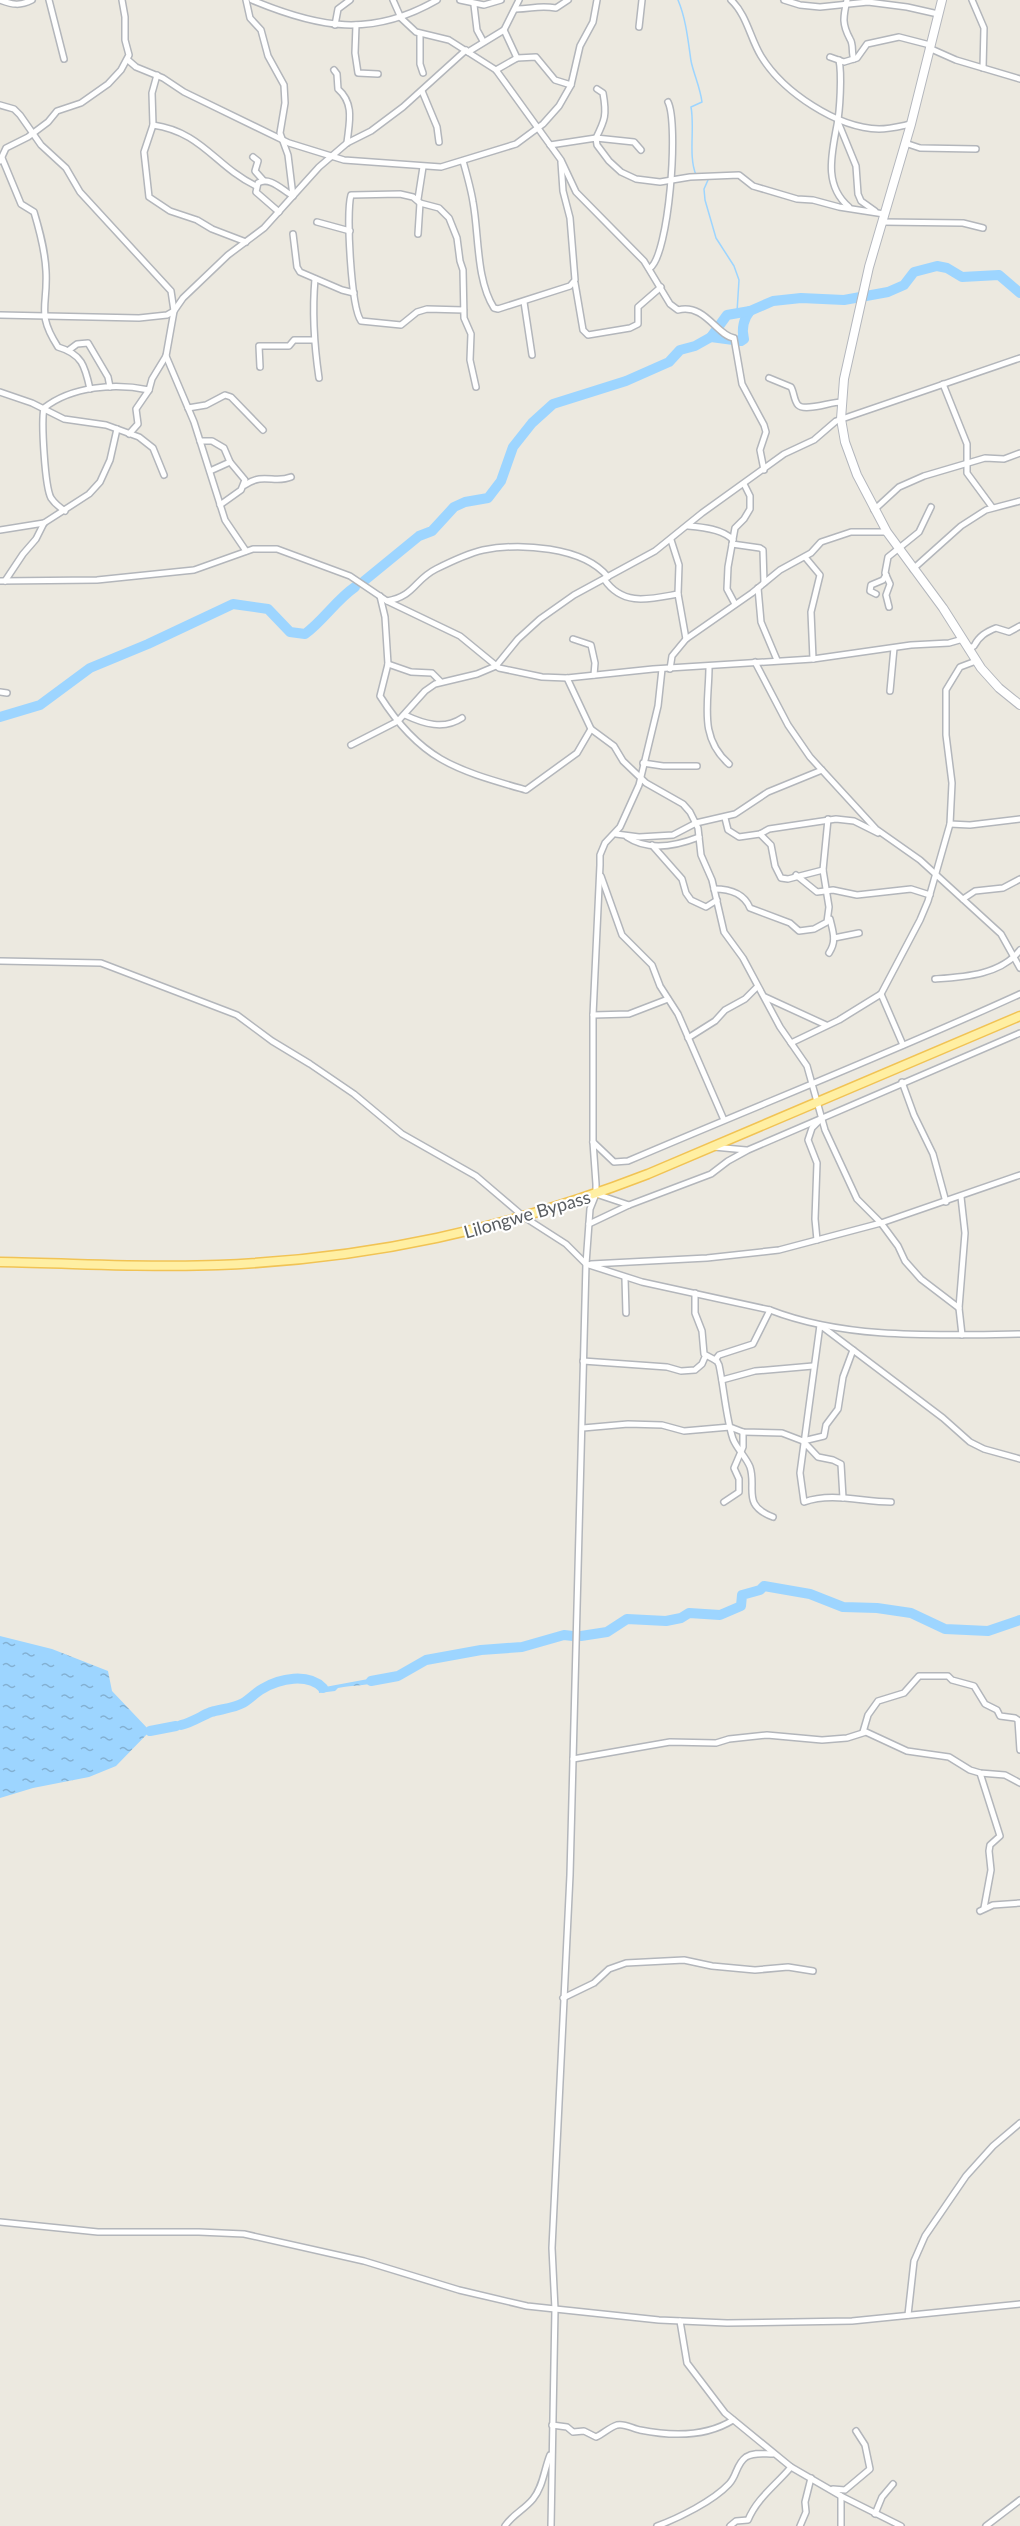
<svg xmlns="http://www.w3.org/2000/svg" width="1020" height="2526" viewBox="0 0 1020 2526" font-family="Lato,sans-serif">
<defs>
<pattern id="water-ripples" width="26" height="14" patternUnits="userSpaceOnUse" patternTransform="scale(1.5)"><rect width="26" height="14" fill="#9dd5ff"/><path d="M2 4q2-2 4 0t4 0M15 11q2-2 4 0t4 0" fill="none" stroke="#83b0d2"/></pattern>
</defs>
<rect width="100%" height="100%" fill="#ece9e0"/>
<g fill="url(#water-ripples)">
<polygon points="0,1636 52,1649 108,1671 112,1691 150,1731 116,1766 89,1777 33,1788 0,1798"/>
<path d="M379,1677L383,1678V1681C368,1686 353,1685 338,1688L335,1691L319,1693L318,1685L309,1681H319L325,1687Z"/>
</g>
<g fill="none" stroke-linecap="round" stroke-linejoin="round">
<g stroke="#9dd5ff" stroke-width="1.5">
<path d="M678,0C686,19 688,40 691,61C694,75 700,87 702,102L691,107C695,129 688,155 696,175"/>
<polyline points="708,180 704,189 705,200 716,238 734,266 739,280 737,312"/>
</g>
<g stroke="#9dd5ff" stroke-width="10">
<path d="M711,337L741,341L744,339C741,329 744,318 750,311"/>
<polyline points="364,581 419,536 432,531 454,507 465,502 488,498 501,481 513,447 532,423 553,404 626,381 669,362 680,350 695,346 711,337 727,315 750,311 773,301 801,298 844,300 888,292 904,285 914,272 937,266 947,268 962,277 999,275 1020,293"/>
<path d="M0,717L40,705L90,668L148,644L233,604L268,609L290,632L305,634C324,620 336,600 355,587"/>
<polyline points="581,1636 607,1632 627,1619 666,1621 681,1618 689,1613 720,1615 741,1606 742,1595 760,1590 764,1586 810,1594 843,1607 877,1608 911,1613 945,1629 988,1631 1020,1620"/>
<polyline points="371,1681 398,1676 426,1660 481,1650 522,1647 564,1635 573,1636"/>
<path d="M181,1725C193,1722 201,1716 211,1712C222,1709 234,1708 243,1703C250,1699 255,1693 262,1689C280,1678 308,1673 323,1688"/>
<polyline points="150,1731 176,1726"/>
</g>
<defs>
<g id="street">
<path d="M0,0C13,5 20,6 32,0"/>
<polyline points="49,0 64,59"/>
<polyline points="246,0 250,18 261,30 268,56 284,85 285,103 280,133 288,155 293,196"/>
<path d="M252,0C319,28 371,38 437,0"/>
<path d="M393,0L401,18L416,32L449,40L496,70L561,160L576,192L644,261L670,304L678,310C705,303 717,336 734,338L742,384L764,425L766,432L760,450L764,470"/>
<polyline points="460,0 484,5 501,0"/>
<path d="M731,0C747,15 750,38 761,56C783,92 837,128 879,129C890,129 901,126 911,124"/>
<polyline points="784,0 800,5 820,7 868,2 907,7 938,14"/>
<path d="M847,0C843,18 842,24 850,39C854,45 851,53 854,59"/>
<polyline points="972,0 984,28 983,68"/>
<polyline points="474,5 477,30 483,41"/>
<path d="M516,9C532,9 538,5 556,8L568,0"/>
<polyline points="335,25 338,9 350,0"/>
<polyline points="356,25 355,53 358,73 378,74"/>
<polyline points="639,27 642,0"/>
<polyline points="504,30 517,58"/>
<polyline points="420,34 420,64 423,73"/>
<polyline points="929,48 956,60 1020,79"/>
<polyline points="468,52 504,30 519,0"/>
<polyline points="830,57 844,62 857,58 867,44 899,37 930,45"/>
<polyline points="128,60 136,67 163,78 184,92 289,143 344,160 441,167 516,144 543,124 559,106 571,85 580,46 593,22 597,0"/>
<path d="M839,60C842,74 840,111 837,125C832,153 823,185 849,207"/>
<path d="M334,70L337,74L338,89C355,104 349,123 347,143"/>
<polyline points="496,70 517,58 536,57 555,80 571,85"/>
<polyline points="157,75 152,93 153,125 144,152 149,197 170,211 197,220 212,229 246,242"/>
<path d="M597,89L603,93C607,115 605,120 596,138L634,142L641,150"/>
<polyline points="422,91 437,127 439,142"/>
<polyline points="0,105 14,109 20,115 41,145 66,168 80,192 171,291 174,311 166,356 152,379 149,390 136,409 138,424 129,434"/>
<polyline points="838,122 856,166 858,194 861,201 875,211"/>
<path d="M153,125C202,132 215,166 256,186"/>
<polyline points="905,143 920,148 976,149"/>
<polyline points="550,145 596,138 597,145 609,161 621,172 636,179 660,182 690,177 739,175 753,186 797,199 813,200 839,207 884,214"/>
<polyline points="253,157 258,161 255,171 263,180"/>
<path d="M2,158L21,204L34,212C40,232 45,250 46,271C48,307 36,313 58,347C82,354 85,366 90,389"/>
<polyline points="0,161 6,148 28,137 48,122 57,111 81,103 108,84 121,70 129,55 125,40 125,17 122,0"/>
<path d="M463,161C467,175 471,189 473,202C479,234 476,280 494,308L498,309L570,286L575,280L570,218L563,191L561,162"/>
<polyline points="418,199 423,167"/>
<path d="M279,212L256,192L258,183C270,176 282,190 293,196"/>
<polyline points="317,222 350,231"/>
<polyline points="882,222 963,223 983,228"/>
<polyline points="293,234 297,267 300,272 342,290 354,293"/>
<polyline points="418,234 420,203"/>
<path d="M650,268C669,255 679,124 668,102"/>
<path d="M315,279C312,313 314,344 319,378"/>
<polyline points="575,283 583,330 588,335 630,328 638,324 638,307 661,287"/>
<polyline points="524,302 532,355"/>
<path d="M464,310L427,309L417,312L401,325L361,321C351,307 346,213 351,195L400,194L413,197L420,203L439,208L449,218L457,238L460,261L463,270L464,318L471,334L470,360L476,387"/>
<polyline points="0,315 139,318 167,315 174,311 183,298 228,255 264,228 319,167 347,143 371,131 403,107 466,50"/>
<polyline points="69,350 77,344 88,343 108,377 110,387"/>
<polyline points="166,356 194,422 225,520 246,551"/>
<polyline points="260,367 259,346 289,346 294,340 314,340"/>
<path d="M769,378L791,387C794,392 794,401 798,405C805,412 830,402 841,402"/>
<polyline points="943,384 967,444 967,473 992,507"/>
<polyline points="0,392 32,403 64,419 106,425 139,437 153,448 164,475"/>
<polyline points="188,408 206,405 225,395 231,397 263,430"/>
<polyline points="200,441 212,441 224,448 230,462 245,480 241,490 220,505"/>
<polyline points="210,471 230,462"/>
<path d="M245,485C264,472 274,484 291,477"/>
<polyline points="874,510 899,487 924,476 985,458 1004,459 1020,453"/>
<path d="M65,511C59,507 55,504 51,498C45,487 41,422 44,408C72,386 115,383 149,390"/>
<path d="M688,526C702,527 723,529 733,540"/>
<polyline points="0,530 44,523"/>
<polyline points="671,540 679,565 678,594 686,639"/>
<polyline points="732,544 760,548 763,550 764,583"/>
<polyline points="805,557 820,575 811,612 813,659"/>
<polyline points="913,569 961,526 986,510 1020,501"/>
<path d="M604,579C623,607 650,599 678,594"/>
<polyline points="0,581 97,580 194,570 253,549 277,549 350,576 387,601 460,636 499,668 542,677 567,678 653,669 813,659 911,645 949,643 963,639"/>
<polyline points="5,581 23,554 36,539 44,523 89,494 100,482 110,460 117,429"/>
<polyline points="758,588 761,622 777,660"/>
<polyline points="876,594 870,591 871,585 883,580 886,575"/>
<path d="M380,596L385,617L388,664L380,696C421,761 457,770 526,790L577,753L591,729"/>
<path d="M387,601C415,596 414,580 436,569C448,563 470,553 483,550C519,543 583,546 608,577"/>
<polyline points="735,604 727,589 728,567 735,528 744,519 750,509 750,496 744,484"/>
<polyline points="889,607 886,595 890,584 885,573 888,557 919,532 931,507"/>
<polyline points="573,639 591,645 595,663 594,675"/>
<path d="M968,649L974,646C979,636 986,632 996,628L1009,632L1020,626"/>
<polyline points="755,662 788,725 810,757 876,829 920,860 1001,934 1020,968"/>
<polyline points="388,664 411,672 432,673 440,681"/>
<path d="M709,667C709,703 698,737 729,764"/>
<polyline points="670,669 672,656 686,639 752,593 780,570 811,553 821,542 851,532 887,532"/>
<polyline points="567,678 591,729 614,746 623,761 646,783 683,804 690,812 698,828 701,855 712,880 724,932 743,958 780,1027 807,1066 825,1130 857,1199 881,1223 898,1246 905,1261 921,1279 959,1308"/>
<polyline points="890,691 894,648"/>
<polyline points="0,692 7,693"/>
<path d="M405,715C424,724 444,730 462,718"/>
<polyline points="351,745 398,721 425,691 435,684 477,674 496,666 518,639 540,619 574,595 655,551 702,513 784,454 814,440 836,421 1020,358"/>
<polyline points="643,763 663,766 697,766"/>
<polyline points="725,818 728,830 739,837 760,834 769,829 836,819 854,821 878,833"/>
<polyline points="950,824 970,825 1020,819"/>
<polyline points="616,834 639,837 673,835 696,823 735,814 768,792 822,770"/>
<polyline points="760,834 771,845 775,866 781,878 788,879 823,870"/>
<path d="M627,837C649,852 676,846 699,837"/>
<polyline points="652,845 682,879 686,893 691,900 706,907 717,900"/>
<polyline points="796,875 817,892 833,890 857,895 911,889 930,895"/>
<polyline points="601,876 622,935 652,965 660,986 678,1014 724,1120"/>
<path d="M714,889C730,889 744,893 750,908L790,923L799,931L814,929L827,922L829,907L823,870L828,819"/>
<polyline points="963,899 975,891 1003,888 1020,879"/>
<polyline points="834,938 859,933"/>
<path d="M829,953C837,941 833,932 830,919"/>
<path d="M0,961L101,963L237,1015L272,1041L310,1064L354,1094L402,1134L476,1176L524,1217L566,1244L586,1264L642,1282L770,1310C847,1340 939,1335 1020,1334"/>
<path d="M935,979C964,977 1001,975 1020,950"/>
<polyline points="881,994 903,1045"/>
<polyline points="765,997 826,1025"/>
<polyline points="593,1015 629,1014 668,999"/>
<polyline points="688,1038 715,1021 725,1010 745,999 757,987"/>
<polyline points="791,1043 839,1020 881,994 920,920 928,901 950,824 952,783 946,735 946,690 960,667 976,661"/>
<polyline points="902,1082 914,1115 933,1154 946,1202"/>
<path d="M593,1142L614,1162L628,1161C759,1105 891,1053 1020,994"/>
<polyline points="714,1147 746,1150"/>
<polyline points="596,1194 629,1205"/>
<polyline points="961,1197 965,1233 959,1308 962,1335"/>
<polyline points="589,1224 629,1205 711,1174 728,1161 748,1150 1020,1033"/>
<polyline points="817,1240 815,1219 817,1163 808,1140 812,1128 819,1121"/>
<polyline points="591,1264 707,1258 779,1250 881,1223 1020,1175"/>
<polyline points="625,1278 626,1313"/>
<path d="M695,1293V1313L702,1331L704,1354L717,1361L719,1365C724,1388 726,1418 733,1439C737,1449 746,1457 750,1467C757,1488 741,1505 773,1517"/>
<polyline points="715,1360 719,1355 753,1344 770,1310"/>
<polyline points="583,1361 667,1367 681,1371 695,1370 702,1364 705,1357"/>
<polyline points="722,1380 755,1371 813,1366"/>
<polyline points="583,1428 628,1424 662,1425 684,1431 730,1427 743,1432 782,1433 803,1441 818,1457 833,1460 841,1464 843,1498"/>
<polyline points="803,1441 824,1436 826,1425 838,1409 843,1377 853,1350"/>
<polyline points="724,1502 739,1492 739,1479 734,1468 743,1447 743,1432"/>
<path d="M891,1502C862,1502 832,1492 804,1502L800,1473L820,1325L943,1418L970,1442L984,1449L1020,1459"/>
<polyline points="863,1732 868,1715 878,1701 904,1693 919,1676 948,1676 952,1680 974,1686 985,1704 997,1710 1000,1716 1015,1718 1018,1720 1020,1750"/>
<polyline points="573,1759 670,1742 716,1743 729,1739 767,1735 822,1740 847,1738 866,1732 907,1751 949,1757 970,1770 980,1773 1005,1775 1020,1783"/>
<polyline points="980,1773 1000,1836 990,1845 989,1851 991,1870 984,1908"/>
<polyline points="980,1911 993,1905 1020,1903"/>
<polyline points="563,1998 594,1983 609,1969 626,1963 684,1960 712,1966 755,1970 788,1967 813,1971"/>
<polyline points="0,2222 98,2232 199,2232 244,2234 364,2261 459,2290 527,2306 659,2320 727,2323 852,2321 1020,2304"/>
<polyline points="908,2315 914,2261 925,2236 966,2176 993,2146 1020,2123"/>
<polyline points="680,2321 687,2363 725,2413 791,2467 841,2496 901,2526"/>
<path d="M552,2425L567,2427L573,2432L584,2431L596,2437C603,2434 610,2427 617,2425C625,2423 633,2429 640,2430C670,2436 706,2437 733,2420"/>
<polyline points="833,2489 845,2490 870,2469 865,2445 856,2431"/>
<polyline points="841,2496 841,2526"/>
<polyline points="875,2514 882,2497 893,2484"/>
<path d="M505,2526C513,2514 524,2510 533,2499C543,2487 544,2470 550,2455"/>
<polyline points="551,2526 555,2309 552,2248 570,1875 586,1264 590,1209 596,1194 596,1184 593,1142 593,1015 600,865 600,855 605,843 620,827 639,785 658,706 662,669"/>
<path d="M657,2526C679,2518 713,2501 729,2484C737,2476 736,2464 746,2457C754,2452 764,2454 773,2454"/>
<path d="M730,2526L736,2521L748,2520C757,2498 776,2485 791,2467"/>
<polyline points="800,2526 806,2512 805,2502 811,2478"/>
<polyline points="986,2526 1020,2500"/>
</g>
<polyline id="secondary" points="942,0 911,124 869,267 844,379 841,419 845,442 857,475 887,532 943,608 981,668 999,688 1020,705"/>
<path id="primary" d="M0,1262C73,1263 146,1268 218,1265C371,1259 506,1229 648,1174L1020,1016"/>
</defs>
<use href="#street" stroke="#b3b6bb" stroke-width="8"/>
<use href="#secondary" stroke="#b4b7bd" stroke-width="10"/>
<use href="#primary" stroke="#f1c354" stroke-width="11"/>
<use href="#street" stroke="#fff" stroke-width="5"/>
<use href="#secondary" stroke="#fff" stroke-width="8"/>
<use href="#primary" stroke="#ffefa2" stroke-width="8"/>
</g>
<g text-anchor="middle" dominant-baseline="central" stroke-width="4.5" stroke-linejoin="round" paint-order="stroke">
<g font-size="18" fill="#595d61" stroke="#fff">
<text transform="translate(527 1214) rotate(-16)">Lilongwe Bypass</text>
</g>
</g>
</svg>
